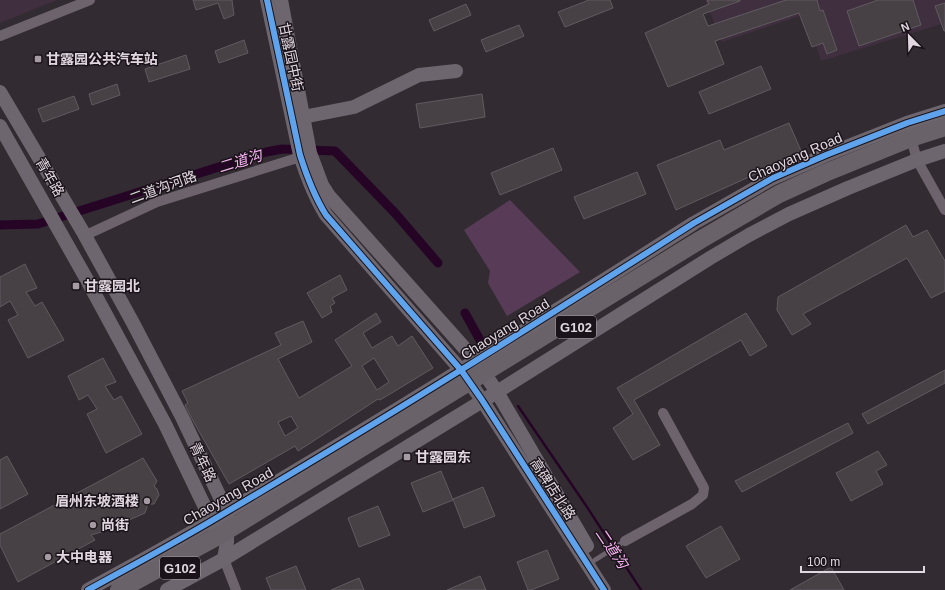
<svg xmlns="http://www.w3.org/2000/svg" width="945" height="590" viewBox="0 0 945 590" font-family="Helvetica,'Noto Sans SC',sans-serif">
<rect width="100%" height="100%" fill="#322c32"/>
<g fill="#402f3f">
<polygon points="0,0 57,0 0,23"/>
<polygon points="705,0 945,0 945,23 821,61 806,14 722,42"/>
</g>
<polygon fill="#583b56" points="510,200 580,272 507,316 488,283 490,271 464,230"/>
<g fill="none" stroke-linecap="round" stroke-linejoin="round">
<polyline stroke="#260426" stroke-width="2.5" points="518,406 585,504 641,590"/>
<g stroke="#260426" stroke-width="9">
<polyline points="0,225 38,224 266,152 282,149 335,151 395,213 438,263"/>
<polyline points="465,313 480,340"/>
</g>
</g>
<g fill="#474146" stroke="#605b60" fill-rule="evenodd">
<polygon points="193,0 232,0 234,15 224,19 218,3 196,10"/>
<polygon points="589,0 610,0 613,8 565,27 558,12"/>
<polygon points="707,0 740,0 740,1 703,14 708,26 786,0 817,0 820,11 823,10 837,50 827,54 823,43 812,47 799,13 715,41 724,64 668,87 645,33 709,4"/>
<polygon points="878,0 913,0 921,25 859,46 847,11"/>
<polygon points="945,3 945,31 944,31 935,6"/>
<polygon points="466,4 471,15 434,31 429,20"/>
<polygon points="519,25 524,36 486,52 481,40"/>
<polygon points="244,40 248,53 219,63 215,51"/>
<polygon points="186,55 190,69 149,82 145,69"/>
<polygon points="761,66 771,89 709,114 699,92"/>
<polygon points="117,84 120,95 92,105 89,94"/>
<polygon points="482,94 485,117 420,128 416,104"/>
<polygon points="74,96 79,109 43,122 38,109"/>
<polygon points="789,123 802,153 676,210 657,165 720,140 724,150"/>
<polygon points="553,148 562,170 500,195 491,173"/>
<polygon points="637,172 646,194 584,219 574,197"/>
<polygon points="906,225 913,237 927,230 945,261 945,291 931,298 907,258 803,314 811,324 792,335 777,310 778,297"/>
<polygon points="25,264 37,288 26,292 35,306 42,302 64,340 28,358 8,320 18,315 10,301 0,307 0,277"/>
<polygon points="340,275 347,290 332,298 335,303 330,306 332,312 322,318 307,293"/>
<path d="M376,313L381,322L363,333L372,348L392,336L398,346L412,336L433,368L380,400L378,399L298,451L295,446L229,484L192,419L185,405L188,403L182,391L281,345L275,333L303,321L312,342L278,359L299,398L352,366L335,340ZM374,358L389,382L377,390L362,366ZM291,416L298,428L285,436L278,422Z"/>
<polygon points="746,313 767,346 750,356 741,340 634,400 660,445 633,460 613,428 633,414 617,388"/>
<polygon points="103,358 116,382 105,386 114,400 121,396 142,434 106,453 87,414 97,409 88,395 79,400 68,376"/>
<polygon points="945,370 945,383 868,424 862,414"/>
<polygon points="848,423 853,433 742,492 735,481"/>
<polygon points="878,451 887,465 876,471 883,484 851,501 836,473"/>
<polygon points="7,456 28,494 0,509 0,460"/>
<polygon points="143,458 157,481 154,486 157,489 159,495 154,504 148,504 145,513 129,520 128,517 108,530 91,535 95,540 18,582 0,545 0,534"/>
<polygon points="441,471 453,500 423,512 411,483"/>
<polygon points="483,487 495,516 464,528 453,499"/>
<polygon points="378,506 390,535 359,547 348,518"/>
<polygon points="721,526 740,559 706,578 686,546"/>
<polygon points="547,550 559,579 531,590 528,590 517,562"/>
<polygon points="296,566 306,590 271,590 266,578"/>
<polygon points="831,567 844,590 790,590"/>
<polygon points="480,576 486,590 447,590"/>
<polygon points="359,578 364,590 331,590"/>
</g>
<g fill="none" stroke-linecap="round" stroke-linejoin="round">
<polyline stroke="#6c636c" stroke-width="5" points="595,560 625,541"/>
<g stroke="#6c636c" stroke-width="10">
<polyline points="0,36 90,0"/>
<polyline points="910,134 917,160 945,210"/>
<polyline points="84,236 157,202 294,159 301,159"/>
<polyline points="625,541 692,504 703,495 704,488 663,413"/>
<polyline points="224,559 236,590"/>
</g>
<g stroke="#6e666e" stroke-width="14">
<path d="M267,0L300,155C307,177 314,196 326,215L461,370L482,400L604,590"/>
<polyline points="281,0 310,153 322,185 329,196 476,361 497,392 587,546"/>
<polyline points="0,92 83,232 133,323 182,417 227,512 227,542 224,559"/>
<polyline points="303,117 354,107 419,75 456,71"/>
<polyline points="0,126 86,278 165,424 215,528"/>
<path d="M88,590C135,564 182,539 228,511C385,419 540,321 694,223L773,178L826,155L907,123L945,111"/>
<polyline points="167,590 224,559 497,392 710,258 749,235 789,214 848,188 917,160 945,151"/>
</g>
<polyline stroke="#696269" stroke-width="18" points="119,590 218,536 700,240 779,194 825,173 911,138 945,127"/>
<defs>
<g id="cycleway">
<path d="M267,0L300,155C307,177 314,196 326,215L461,370L482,400L604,590"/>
<path d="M88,590C135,564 182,539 228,511C385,419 540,321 694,223L773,178L826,155L907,123L945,111"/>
</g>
</defs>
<use href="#cycleway" stroke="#1a1319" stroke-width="8"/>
<use href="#cycleway" stroke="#60a3ed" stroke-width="6"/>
</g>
<g fill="#a49ba3" stroke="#1a1319" stroke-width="1.5">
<rect x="34" y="55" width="8" height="8" rx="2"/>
<rect x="72" y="282" width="8" height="8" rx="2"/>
<rect x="403" y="453" width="8" height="8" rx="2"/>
<circle cx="147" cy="501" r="4"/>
<circle cx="93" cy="525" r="4"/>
<circle cx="48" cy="557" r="4"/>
</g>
<g text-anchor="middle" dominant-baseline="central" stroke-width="3" stroke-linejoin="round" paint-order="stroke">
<g fill="#1a1319" stroke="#a59ca4" stroke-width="1">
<rect x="556" y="316" width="40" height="22" rx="3"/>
<rect x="160" y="557" width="40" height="22" rx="3"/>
</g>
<g font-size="13" font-weight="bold" fill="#e1d7e0">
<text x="576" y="327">G102</text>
<text x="180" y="568">G102</text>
</g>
<g font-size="14" fill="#e1d7e0" stroke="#1a1319">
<text transform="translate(291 57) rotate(78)">甘露园中街</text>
<text transform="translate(795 157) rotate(-24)">Chaoyang Road</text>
<text transform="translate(50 177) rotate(60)">青年路</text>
<text transform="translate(163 187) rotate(-20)">二道沟河路</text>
<text transform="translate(505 329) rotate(-32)">Chaoyang Road</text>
<text transform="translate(203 462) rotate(65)">青年路</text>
<text transform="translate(553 489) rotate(57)">高碑店北路</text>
<text transform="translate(228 496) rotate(-30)">Chaoyang Road</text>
</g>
<g font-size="14" font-weight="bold" fill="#e1d7e0" stroke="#1a1319" text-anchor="start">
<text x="46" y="59">甘露园公共汽车站</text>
<text x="84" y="286">甘露园北</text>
<text x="415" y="457">甘露园东</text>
<text x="139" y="501" text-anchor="end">眉州东坡酒楼</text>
<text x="101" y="525">尚街</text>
<text x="56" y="557">大中电器</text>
</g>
<g font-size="15" font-style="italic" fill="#f8b4f3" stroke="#1a1319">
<text transform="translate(240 161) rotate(-17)">二道沟</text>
<text transform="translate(612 548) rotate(56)">二道沟</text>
</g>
</g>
<g transform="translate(909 36) rotate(337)" stroke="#1a1319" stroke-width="3" paint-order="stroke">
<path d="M0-3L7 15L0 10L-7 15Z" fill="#e1d7e0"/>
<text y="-6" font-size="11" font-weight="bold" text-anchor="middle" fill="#e1d7e0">N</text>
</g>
<path d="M801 566v6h123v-6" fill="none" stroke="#e1d7e0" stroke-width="2"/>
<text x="807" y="566" font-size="12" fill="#e1d7e0" stroke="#1a1319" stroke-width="3" paint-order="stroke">100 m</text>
</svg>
